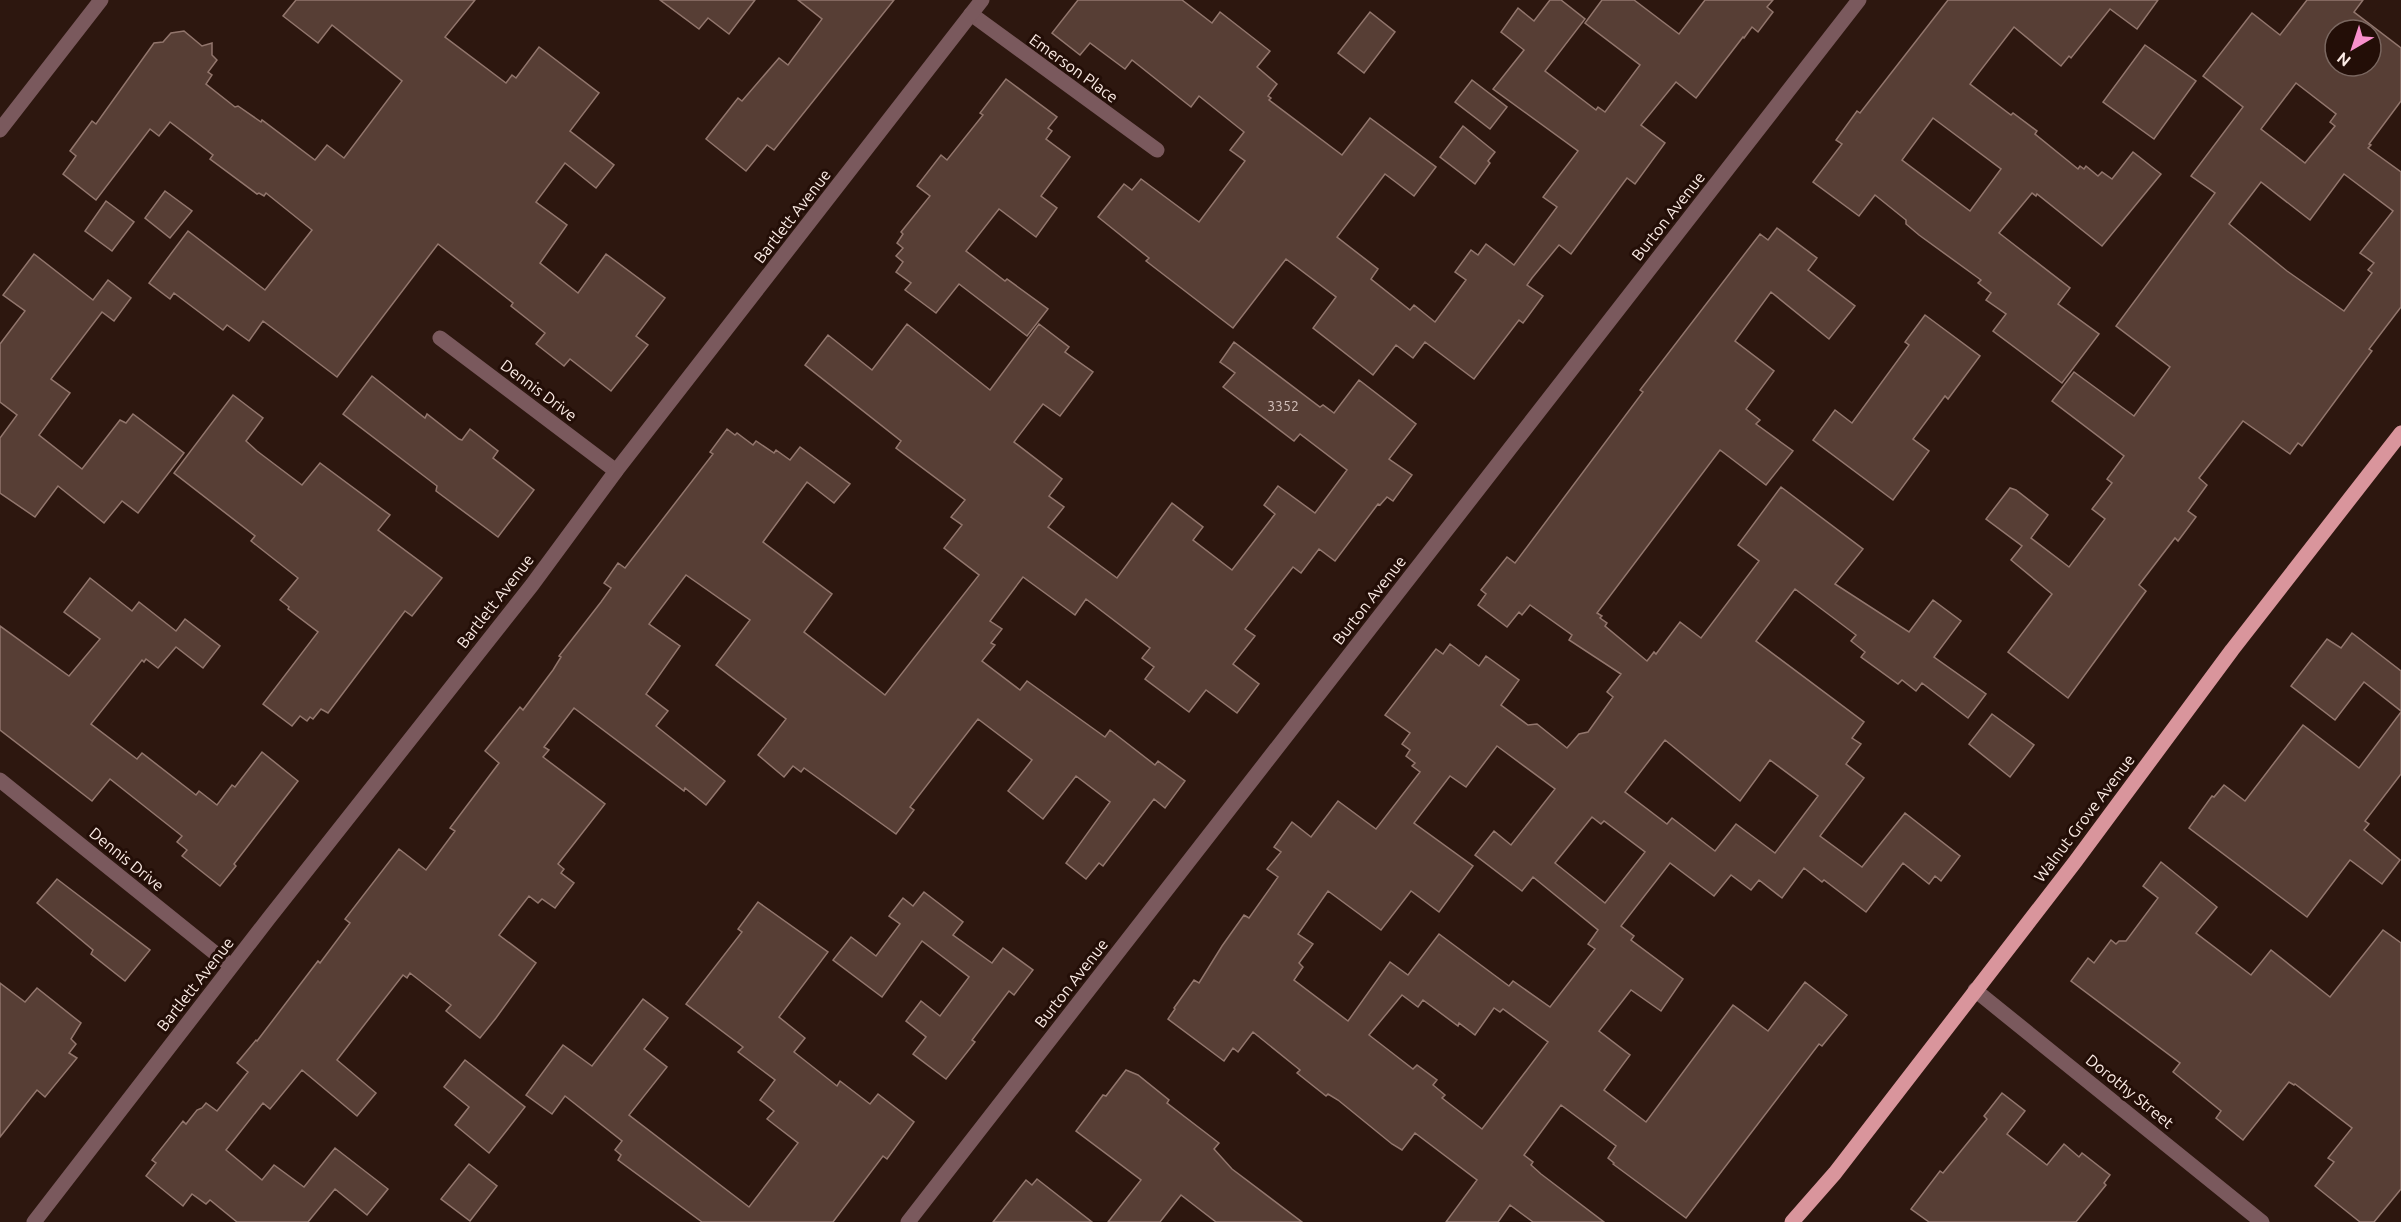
<svg xmlns="http://www.w3.org/2000/svg" width="2401" height="1222" viewBox="0 0 2401 1222" font-family="Ubuntu,sans-serif">
<rect width="100%" height="100%" fill="#2d170f"/>
<g fill="#573e35" stroke="#92766d" stroke-width="1.5" fill-rule="evenodd">
<polygon points="296,0 475,0 445,37 506,83 512,75 516,78 539,47 599,93 570,131 614,165 596,188 565,163 536,202 567,225 540,263 578,293 606,254 665,298 636,336 648,345 611,391 570,359 564,366 536,344 545,333 511,306 513,303 438,244 337,377 263,321 249,341 227,325 223,330 174,293 170,299 149,283 188,231 265,290 312,230 266,193 264,196 259,193 257,194 210,159 213,155 170,122 159,136 150,129 96,200 63,174 76,156 70,151 92,121 96,124 154,43 163,42 171,33 184,31 202,46 212,43 212,55 217,60 208,72 212,75 206,84 235,107 238,106 261,122 262,120 315,160 327,145 344,158 402,81 332,25 318,43 283,16"/>
<polygon points="660,0 755,0 729,34 708,18 699,29"/>
<polygon points="798,0 894,0 774,150 767,145 746,171 706,139 738,98 742,101 779,58 788,65 822,19"/>
<polygon points="1078,0 1182,0 1212,23 1220,12 1270,51 1257,67 1277,84 1268,96 1271,98 1269,100 1342,155 1370,118 1436,167 1414,196 1385,174 1337,237 1378,269 1371,279 1410,310 1414,305 1435,322 1466,280 1455,272 1471,250 1478,255 1486,244 1514,265 1557,207 1543,197 1578,151 1493,89 1524,50 1501,32 1518,8 1534,21 1550,0 1561,0 1585,19 1545,71 1596,110 1598,107 1605,112 1640,65 1585,23 1602,0 1634,0 1679,34 1705,0 1773,0 1767,7 1773,12 1758,32 1752,27 1744,38 1743,37 1696,98 1676,82 1641,125 1665,143 1635,184 1627,178 1571,254 1559,245 1532,278 1527,285 1543,296 1523,323 1519,320 1474,379 1425,342 1413,358 1396,345 1373,375 1313,328 1336,297 1286,259 1233,328 1146,261 1149,258 1098,217 1124,184 1132,190 1141,179 1199,222 1245,161 1230,150 1244,132 1199,96 1191,107 1132,60 1125,69 1090,43 1080,55 1052,33"/>
<path d="M1948,0H2158L2137,29L2110,9L2071,58L2069,56L2061,66L2014,27L1970,84L2011,115L2013,113L2037,131L2035,134L2078,169L2080,166L2084,169L2086,166L2098,176L2102,172L2112,179L2133,152L2161,174L2102,246L2037,194L2036,196L2032,193L1999,233L2070,288L2058,304L2099,334L2062,383L1993,331L2006,314L1986,300L1991,293L1978,283L1981,280L1919,235L1906,224V220L1875,195L1859,216L1813,182L1842,144L1836,140L1857,111L1860,113ZM1933,118L2001,169L1970,211L1902,160Z"/>
<path d="M2307,0H2363L2354,12L2401,48V101L2369,144L2371,145L2368,148L2401,172V307L2369,349L2372,351L2302,446L2298,443L2290,454L2243,421L2199,478L2207,485L2188,511L2196,517L2178,541L2175,538L2139,585L2146,591L2068,698L2008,652L2052,594L2011,560L2022,546L1986,519L2010,488L2016,490L2048,515L2031,538L2069,567L2105,519L2092,509L2112,483L2107,479L2124,456L2052,401L2074,372L2134,416L2170,367L2116,326L2215,193L2191,176L2243,107L2203,76L2252,13L2280,35ZM2335,30H2371V66H2335ZM2296,83L2336,114L2330,122L2335,126L2305,163L2261,129ZM2344,174L2393,211L2360,253L2374,263L2368,270L2372,273L2344,311L2287,271L2229,224L2261,182L2310,220Z"/>
<polygon points="1370,12 1395,32 1364,73 1338,53"/>
<polygon points="2145,45 2196,81 2154,139 2103,102"/>
<polygon points="1006,79 1057,117 1048,128 1052,131 1046,139 1070,157 1041,196 1057,208 1036,237 999,209 966,251 1005,281 1007,279 1048,309 1027,336 959,284 936,313 905,290 911,283 896,272 903,262 896,256 903,248 897,243 903,234 901,232 930,196 917,186 941,155 947,160 983,115 980,113"/>
<polygon points="1472,80 1507,107 1490,129 1455,102"/>
<polygon points="1463,126 1495,152 1488,161 1490,163 1475,184 1440,157"/>
<polygon points="165,191 192,211 170,238 145,218"/>
<polygon points="106,201 134,222 112,251 85,231"/>
<path d="M1777,228L1817,258L1808,270L1855,306L1829,339L1771,292L1735,341L1774,371L1746,409L1760,420L1756,424L1793,451L1766,485L1720,450L1597,613L1602,616L1600,618L1607,623L1605,626L1647,661L1654,652L1656,654L1680,622L1701,638L1759,561L1738,545L1781,487L1863,549L1835,584L1909,632L1933,600L1961,621L1934,657L1986,694L1968,718L1922,683L1916,691L1902,680L1898,684L1861,657L1865,652L1851,641L1856,635L1795,589L1756,641L1864,722L1852,738L1861,744L1846,764L1864,778L1820,836L1862,867L1905,813L1960,856L1941,881L1935,876L1929,884L1903,863L1866,912L1824,880L1822,882L1804,868L1782,898L1759,880L1751,890L1731,875L1714,896L1670,863L1621,926L1634,936L1631,940L1683,979L1661,1011L1631,990L1599,1031L1630,1055L1604,1090L1646,1122L1733,1005L1768,1031L1805,982L1847,1015L1822,1046L1819,1044L1686,1218L1613,1164L1614,1163L1608,1158L1616,1146L1561,1105L1524,1155L1533,1162L1531,1165L1541,1174L1604,1222H1533L1510,1205L1498,1222H1446L1477,1180L1415,1133L1402,1150L1392,1144L1338,1100L1328,1094L1326,1096L1297,1073L1300,1070L1253,1032L1238,1052L1233,1048L1224,1061L1168,1019L1175,1009L1174,1008L1194,980L1199,983L1222,946L1244,915L1249,918L1278,877L1267,869L1281,852L1274,847L1292,822L1311,837L1338,801L1376,829L1420,772L1412,766L1415,763L1406,756L1410,750L1402,744L1410,733L1385,715L1436,649L1443,654L1450,644L1479,666L1486,656L1519,680L1501,705L1528,725L1537,724L1567,748L1579,734L1588,732L1613,697L1607,692L1621,674L1569,640L1572,635L1530,605L1522,615L1519,612L1507,627L1478,605L1486,594L1481,590L1507,557L1515,563L1643,392L1640,390L1760,234L1768,240ZM1665,740L1740,801L1770,760L1818,796L1775,853L1736,824L1715,851L1672,818L1667,824L1625,792ZM1497,746L1555,789L1511,845L1494,831L1475,855L1522,891L1533,877L1598,930L1588,944L1595,949L1550,1007L1513,981L1509,986L1439,934L1408,975L1390,962L1348,1021L1294,980L1303,967L1299,963L1313,944L1298,934L1328,891L1381,930L1411,891L1439,912L1473,866L1414,823L1450,776L1466,787ZM1592,817L1601,824L1604,821L1645,852L1605,903L1555,863ZM1402,995L1418,1007L1423,1000L1458,1026L1459,1023L1475,1035L1494,1008L1500,1012L1503,1009L1548,1042L1482,1129L1442,1098L1445,1095L1433,1085L1437,1080L1417,1065L1413,1069L1369,1035Z"/>
<polygon points="34,254 93,300 108,280 131,298 114,321 102,312 51,379 70,393 39,435 82,469 120,420 126,423 133,414 184,453 138,513 122,501 104,523 58,486 35,517 0,493 0,438 17,415 0,402 0,344 25,311 3,295"/>
<polygon points="1925,315 1980,356 1948,399 1945,396 1913,439 1929,451 1893,500 1813,440 1835,410 1852,423 1909,345 1905,342"/>
<polygon points="907,324 990,390 1039,324 1069,347 1065,352 1093,372 1060,416 1043,404 1014,442 1062,479 1049,496 1064,507 1048,527 1117,578 1172,503 1203,527 1193,540 1232,570 1275,514 1264,505 1278,486 1315,513 1347,470 1300,434 1294,441 1223,387 1235,373 1220,362 1234,342 1320,407 1323,405 1334,413 1359,380 1416,424 1389,459 1412,475 1393,501 1387,497 1380,505 1378,504 1335,561 1319,549 1301,573 1293,567 1245,629 1255,636 1233,664 1259,684 1237,713 1206,690 1189,712 1145,679 1154,667 1142,658 1150,648 1086,599 1075,615 1023,577 990,621 1002,629 991,643 995,645 982,661 1020,690 1027,681 1105,737 1110,730 1155,765 1158,761 1185,781 1165,808 1154,799 1103,866 1099,863 1086,879 1066,863 1110,802 1076,776 1043,819 1008,791 1032,760 978,719 910,807 914,810 896,834 804,768 801,772 793,766 784,777 758,755 786,719 716,665 750,620 686,575 649,624 680,646 646,694 668,711 656,726 725,781 706,805 685,788 684,791 574,708 544,747 549,750 543,757 605,804 558,864 564,869 561,873 574,883 555,908 542,899 538,903 529,896 499,935 536,963 496,1018 480,1038 446,1011 451,1005 410,973 407,978 403,975 337,1060 376,1093 357,1116 302,1070 270,1109 263,1103 226,1150 262,1180 274,1165 304,1187 335,1148 388,1189 367,1215 335,1189 308,1222 237,1222 210,1200 206,1204 192,1194 183,1206 146,1176 156,1163 152,1160 183,1121 186,1124 197,1110 202,1108 206,1103 217,1111 248,1072 237,1063 256,1040 257,1041 318,961 320,963 350,923 345,919 399,849 426,870 455,831 450,828 499,763 485,751 520,707 523,710 553,670 561,657 559,656 601,602 611,588 604,583 618,563 625,568 713,454 710,452 727,429 735,435 737,433 753,445 756,441 774,453 776,450 790,460 800,447 850,484 834,503 807,482 763,542 832,594 804,632 885,695 979,575 944,548 962,525 951,517 965,500 896,448 901,441 805,365 828,335 872,370"/>
<polygon points="372,376 425,418 427,414 459,439 462,440 470,429 498,451 493,458 534,490 498,537 436,491 437,486 343,414"/>
<polygon points="233,395 263,418 246,441 257,451 302,485 320,463 390,515 378,530 442,578 412,616 405,611 328,713 321,709 313,719 310,717 307,721 300,716 292,726 263,704 318,632 288,609 289,607 280,600 298,578 251,541 255,536 174,473"/>
<polygon points="90,578 132,611 139,602 176,631 185,619 220,646 203,668 176,647 158,668 146,659 144,662 142,660 91,724 137,759 142,753 196,795 199,791 217,805 232,785 235,787 262,752 298,781 234,864 236,866 220,886 182,856 187,850 177,842 182,836 110,779 92,801 0,730 0,626 69,676 100,639 64,612"/>
<polygon points="2352,633 2401,671 2401,711 2364,682 2335,720 2291,686 2327,639 2341,648"/>
<polygon points="2401,712 2401,774 2365,821 2369,824 2364,830 2400,860 2382,884 2350,860 2307,917 2189,828 2212,796 2214,797 2224,785 2245,801 2303,725 2359,768"/>
<polygon points="1992,714 2034,745 2010,777 1969,744"/>
<polygon points="2161,862 2217,907 2196,933 2251,975 2271,950 2330,997 2383,930 2401,943 2401,1189 2374,1222 2360,1222 2315,1186 2334,1162 2328,1158 2352,1128 2295,1084 2294,1085 2289,1082 2243,1140 2216,1118 2221,1111 2173,1072 2180,1063 2071,981 2088,958 2094,963 2111,940 2116,944 2119,941 2126,941 2158,898 2143,886"/>
<polygon points="57,879 150,950 125,981 91,954 93,950 37,903"/>
<polygon points="924,892 963,922 953,935 992,963 1003,948 1033,970 1014,995 1009,991 972,1040 975,1042 946,1079 913,1054 926,1037 906,1021 921,1001 940,1016 969,977 922,941 882,997 833,960 851,937 876,956 900,924 889,916 903,898 913,906"/>
<polygon points="758,902 828,952 779,1017 805,1038 794,1052 837,1086 840,1081 870,1104 878,1094 914,1122 887,1159 883,1156 833,1222 702,1222 618,1160 621,1155 615,1150 622,1141 565,1096 552,1114 526,1095 563,1045 592,1066 643,999 668,1018 644,1049 667,1067 629,1115 749,1207 798,1143 767,1119 774,1111 760,1100 775,1080 738,1052 743,1047 686,1004 742,932 738,929"/>
<polygon points="0,983 25,1002 37,988 81,1023 71,1039 76,1044 69,1053 77,1058 45,1097 37,1090 0,1137"/>
<polygon points="465,1060 525,1107 489,1153 455,1125 469,1107 444,1087"/>
<polygon points="1126,1070 1138,1075 1169,1100 1167,1103 1219,1143 1214,1149 1232,1169 1302,1222 1216,1222 1181,1195 1160,1222 1108,1222 1141,1180 1076,1131 1103,1095 1106,1096"/>
<polygon points="2002,1093 2025,1111 2007,1134 2047,1165 2064,1144 2079,1157 2082,1153 2110,1175 2104,1183 2106,1185 2076,1222 1929,1222 1911,1209 1940,1171 1943,1173 1987,1119 1984,1116"/>
<polygon points="469,1164 497,1186 470,1221 441,1199"/>
<polygon points="1037,1179 1092,1222 993,1222 1026,1180 1032,1185"/>
</g>
<g fill="none" stroke-linecap="round" stroke-linejoin="round">
<g stroke="#7a595d" stroke-width="15">
<polyline points="971,14 1157,150"/>
<polyline points="0,130 101,0"/>
<polyline points="440,338 616,471"/>
<polyline points="0,780 231,966"/>
<polyline points="1975,990 2262,1222"/>
<polyline points="34,1222 269,918 532,585 616,471 982,0"/>
<polyline points="908,1222 1859,0"/>
</g>
<polyline stroke="#d9959c" stroke-width="15" points="1792,1222 1835,1173 2075,862 2232,650 2401,433"/>
</g>
<g text-anchor="middle" dominant-baseline="central" stroke-width="6" stroke-linejoin="round" paint-order="stroke">
<g font-size="14" fill="#d3c0ba">
<text x="1283" y="406">3352</text>
</g>
<g font-size="16" fill="#fcece6" stroke="#230e07">
<text transform="translate(1074 68) rotate(36)">Emerson Place</text>
<text transform="translate(792 216) rotate(-52)">Bartlett Avenue</text>
<text transform="translate(1668 216) rotate(-52)">Burton Avenue</text>
<text transform="translate(539 390) rotate(37)">Dennis Drive</text>
<text transform="translate(1369 600) rotate(-52)">Burton Avenue</text>
<text transform="translate(495 601) rotate(-52)">Bartlett Avenue</text>
<text transform="translate(2084 818) rotate(-53)">Walnut Grove Avenue</text>
<text transform="translate(127 859) rotate(39)">Dennis Drive</text>
<text transform="translate(1071 983) rotate(-52)">Burton Avenue</text>
<text transform="translate(195 984) rotate(-52)">Bartlett Avenue</text>
<text transform="translate(2130 1091) rotate(39)">Dorothy Street</text>
</g>
</g>
<g transform="translate(2353 48) rotate(219)"><circle r="28" fill="#230e07" stroke="#7a6760" stroke-width="1.5"/>
<path d="M0-4.5L10 22L0 15L-10 22Z" fill="#f890cc"/>
<text y="-9" font-size="16" font-weight="bold" text-anchor="middle" fill="#fcece6">N</text>
</g>
</svg>
